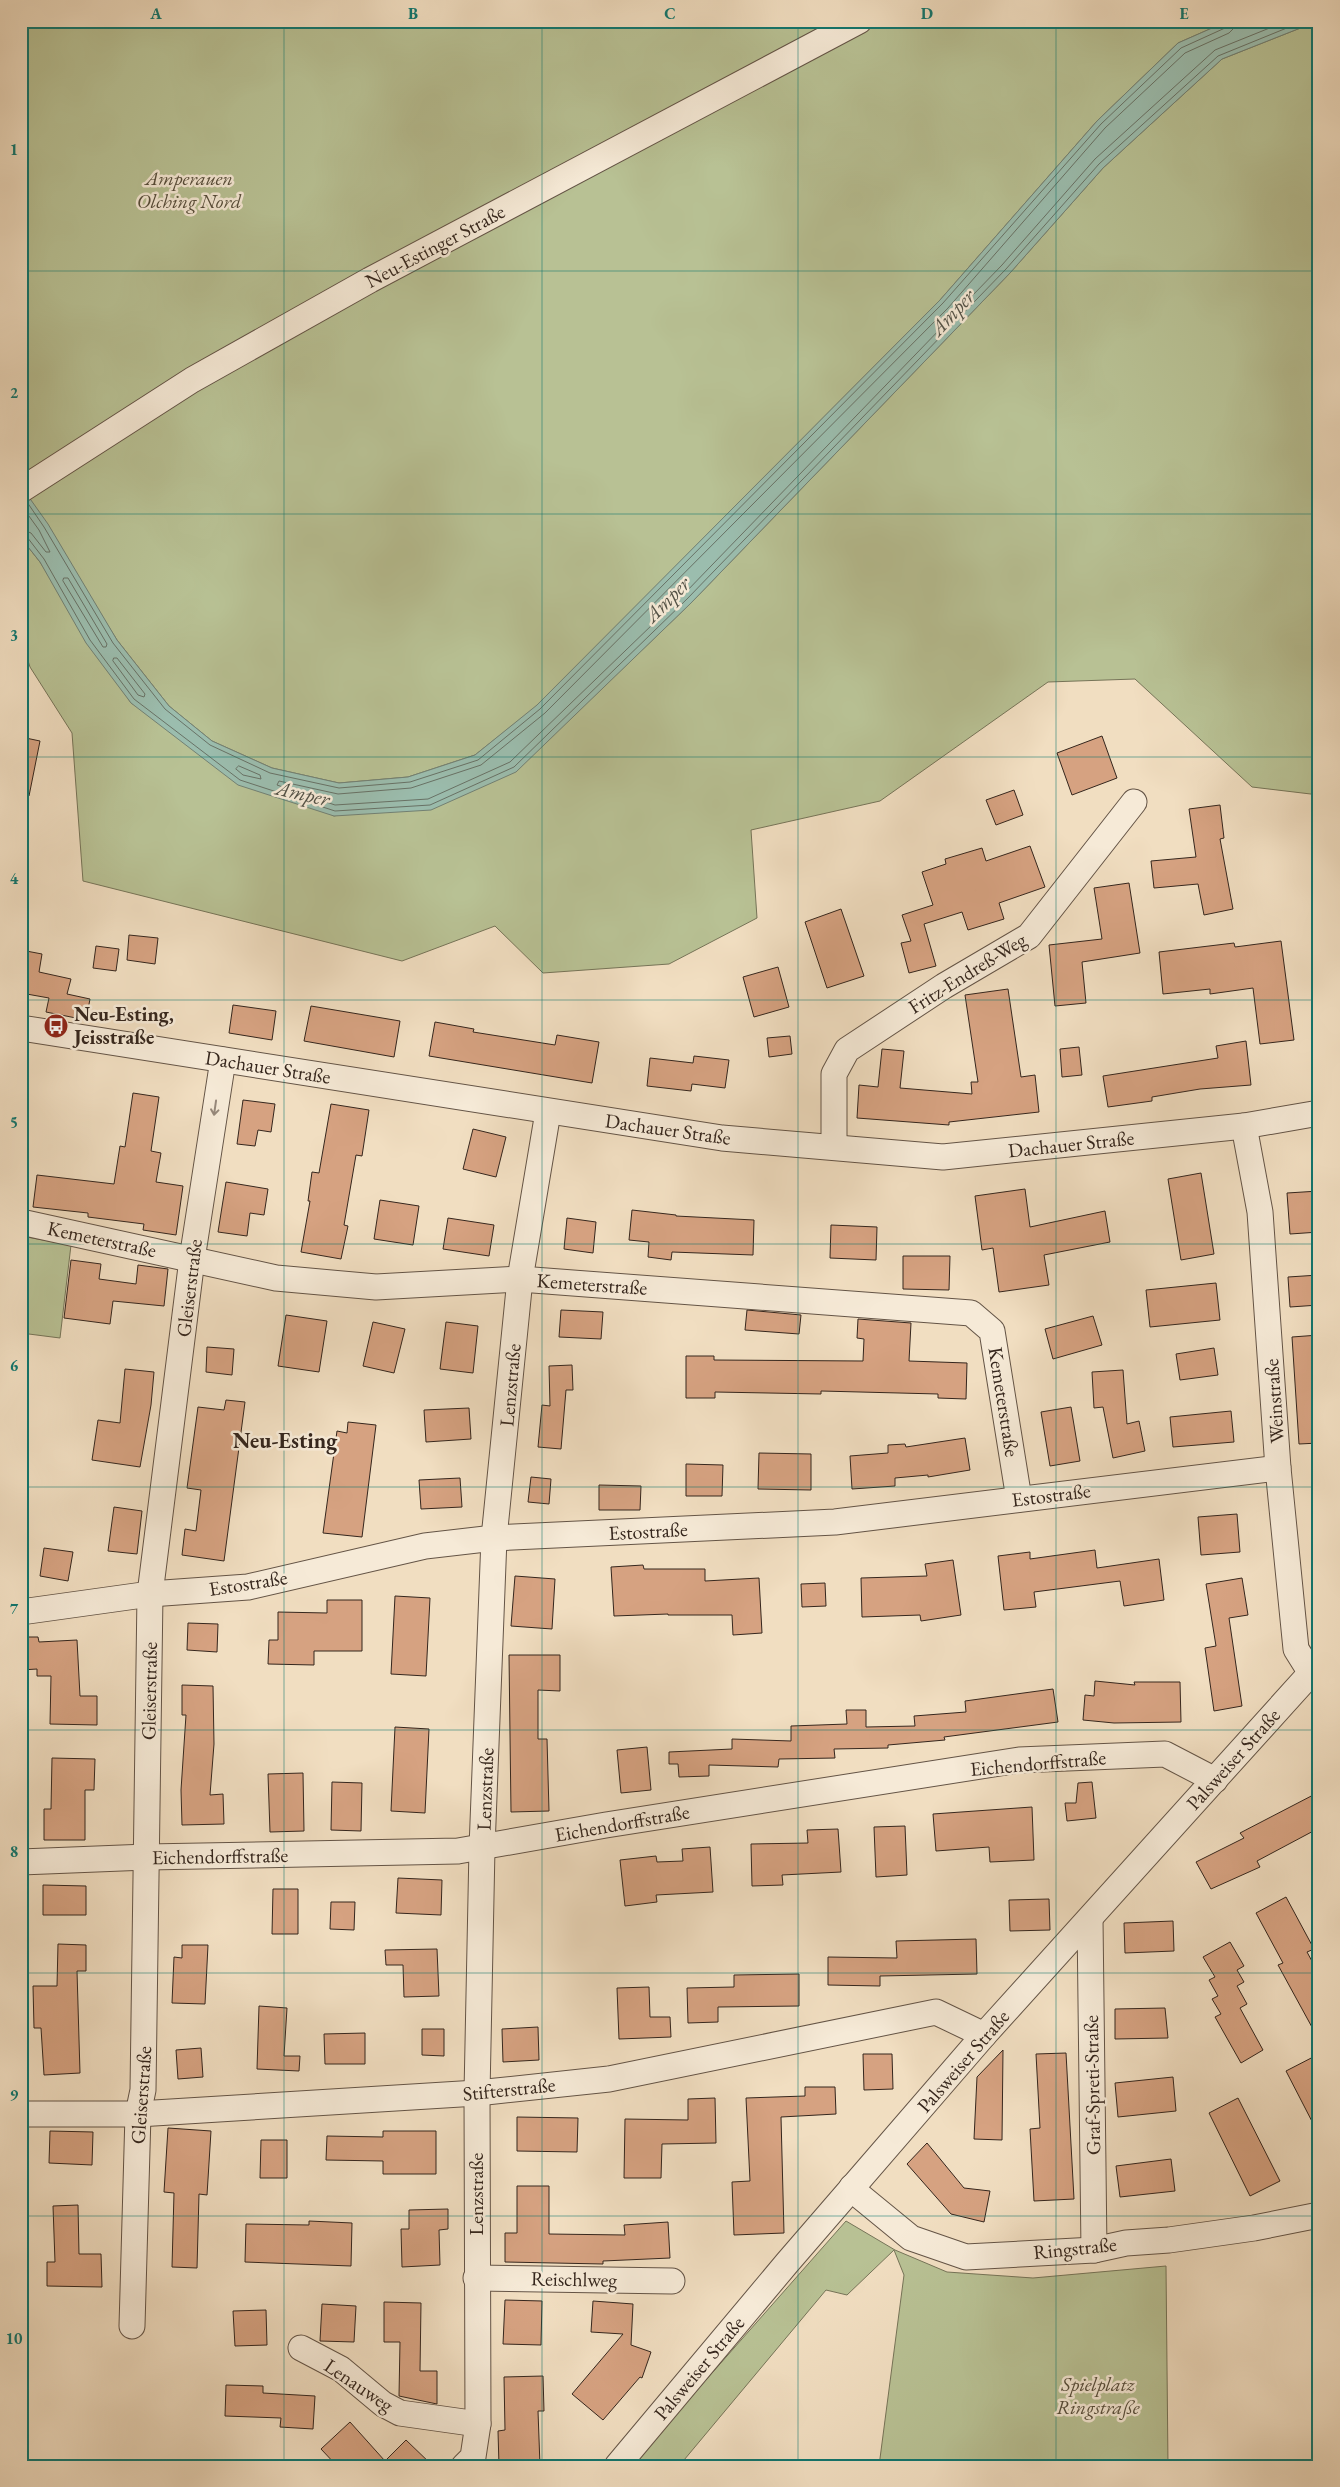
<svg xmlns="http://www.w3.org/2000/svg" width="1340" height="2487" viewBox="0 0 1340 2487" font-family="'EB Garamond',serif">
<rect width="100%" height="100%" fill="#f1dec1"/>
<filter id="stains"><feTurbulence type="fractalNoise" baseFrequency=".004" numOctaves="4"/><feColorMatrix values="0 0 0 0 .2 0 0 0 0 .09 0 0 0 0 .02 0 0 0 .5 -.17"/></filter>
<radialGradient id="worn" r=".72"><stop offset=".6" stop-color="#630" stop-opacity="0"/><stop offset="1" stop-color="#630" stop-opacity=".3"/></radialGradient>
<g fill="#b8c194" stroke="#767458">
<polygon points="21,21 1228,21 1178,43 1097,121 940,300 537,706 475,755 408,777 339,783 272,768 212,741 169,706 117,640 21,486"/>
<polygon points="1319,24 1319,795 1252,787 1135,679 1048,682 880,801 751,830 757,918 669,964 543,973 495,926 402,961 83,881 72,733 30,667 21,638 21,538 40,562 131,703 334,816 516,771 691,603 1010,273 1103,168 1222,59 1308,25"/>
<polygon points="21,1236 71,1245 60,1338 21,1333"/>
<polygon points="846,2221 895,2250 947,2272 1033,2278 1166,2266 1168,2466 879,2466 904,2275 894,2250 847,2295 826,2290 679,2466 630,2466"/>
</g>
<polygon fill="#9bbdae" stroke="#728174" points="1228,21 1319,21 1319,24 1308,25 1222,59 1103,168 1010,273 691,603 516,772 431,810 334,816 238,785 131,703 86,643 40,562 21,538 21,486 48,524 117,640 169,706 212,741 272,768 339,783 408,777 475,755 537,705 940,300 1097,121 1178,43"/>
<g fill="none" stroke-linecap="round" stroke-linejoin="round">
<g stroke="#687266" stroke-width="1">
<polyline points="1235,21 1234,28 1229,33 1185,53 1105,128 948,308 545,713 481,765 411,788 338,794 279,781 277,785 335,805 428,799 510,762 683,595 1002,265 1095,159 1215,50 1287,21"/>
<polyline points="27,502 44,527 113,643 165,709 210,745 270,773 339,788 410,782 478,760 540,709 943,303 1101,124 1181,48 1225,28 1229,21"/>
<polyline points="21,505 39,530 50,552 46,552 31,533 21,529"/>
<polyline points="21,535 27,537 44,559 90,640 134,699 240,780 335,811 430,805 514,767 687,599 1006,269 1099,164 1218,56 1304,21"/>
<polygon points="64,578 68,578 107,644 106,647 103,647 63,581"/>
<polygon points="114,658 117,658 145,694 144,697 138,695 113,661"/>
<polygon points="239,766 260,775 261,779 243,775 236,769"/>
</g>
</g>
<g fill="#d6a281" stroke="#35261d">
<polygon points="1102,736 1117,778 1072,795 1057,753"/>
<polygon points="21,737 40,741 29,796 21,796"/>
<polygon points="1014,790 1023,815 996,825 986,800"/>
<polygon points="1220,805 1224,838 1220,839 1233,909 1204,915 1198,884 1154,888 1151,861 1196,857 1189,809"/>
<polygon points="1030,846 1045,887 999,903 1004,919 968,930 962,912 924,924 936,966 909,973 901,943 911,941 902,915 933,905 922,872 946,864 945,859 982,848 986,861"/>
<polygon points="1129,883 1140,953 1082,962 1086,1003 1055,1006 1049,945 1102,939 1094,888"/>
<polygon points="841,909 864,976 827,988 805,922"/>
<polygon points="129,935 158,938 155,964 127,960"/>
<polygon points="1281,941 1294,1040 1260,1044 1253,988 1210,994 1210,989 1163,994 1159,952 1234,943 1235,947"/>
<polygon points="96,946 119,949 116,971 93,968"/>
<polygon points="21,950 42,954 39,972 71,979 67,994 90,999 86,1020 46,1012 49,998 21,993"/>
<polygon points="778,967 789,1007 754,1017 743,977"/>
<polygon points="1008,989 1021,1077 1035,1075 1039,1112 949,1122 949,1125 857,1118 859,1085 878,1087 882,1049 904,1051 900,1088 972,1094 971,1082 978,1082 965,995"/>
<polygon points="233,1005 276,1011 272,1040 229,1033"/>
<polygon points="311,1006 400,1021 394,1057 304,1041"/>
<polygon points="435,1022 474,1029 473,1032 555,1045 557,1035 599,1042 592,1083 429,1056"/>
<polygon points="790,1036 792,1054 769,1057 767,1038"/>
<polygon points="1246,1041 1251,1085 1200,1089 1152,1097 1152,1101 1108,1107 1103,1076 1218,1058 1216,1046"/>
<polygon points="1079,1047 1082,1075 1062,1077 1060,1049"/>
<polygon points="694,1056 729,1060 725,1088 692,1084 691,1091 647,1086 650,1058 693,1063"/>
<polygon points="133,1093 159,1097 151,1151 161,1153 156,1182 183,1186 176,1235 143,1230 144,1224 88,1217 88,1213 33,1207 37,1175 114,1184 120,1146 125,1147"/>
<polygon points="243,1100 275,1104 271,1132 258,1130 255,1146 237,1144"/>
<polygon points="331,1104 369,1110 362,1156 356,1155 344,1225 348,1226 341,1259 301,1252 310,1201 308,1201 312,1172 319,1173"/>
<polygon points="473,1129 506,1137 496,1177 463,1169"/>
<polygon points="1201,1173 1214,1254 1181,1260 1168,1179"/>
<polygon points="226,1182 268,1189 264,1215 250,1213 247,1236 218,1232"/>
<polygon points="1025,1189 1030,1227 1105,1211 1110,1242 1044,1255 1049,1285 999,1292 993,1248 982,1250 975,1196"/>
<polygon points="1319,1191 1319,1232 1290,1234 1287,1193"/>
<polygon points="380,1200 419,1206 413,1245 374,1239"/>
<polygon points="632,1210 676,1215 676,1216 754,1220 753,1255 672,1252 671,1260 648,1257 649,1242 629,1240"/>
<polygon points="448,1218 494,1225 489,1256 443,1249"/>
<polygon points="567,1218 596,1222 593,1253 564,1249"/>
<polygon points="831,1225 877,1227 876,1260 830,1258"/>
<polygon points="903,1256 950,1256 949,1290 903,1289"/>
<polygon points="71,1260 101,1264 99,1279 136,1284 138,1265 168,1269 164,1306 113,1301 110,1324 64,1318"/>
<polygon points="1319,1275 1319,1305 1290,1307 1288,1277"/>
<polygon points="1216,1283 1220,1320 1150,1327 1146,1290"/>
<polygon points="561,1310 603,1312 601,1339 559,1337"/>
<polygon points="747,1310 801,1315 799,1334 745,1330"/>
<polygon points="286,1315 327,1321 319,1372 278,1366"/>
<polygon points="1093,1316 1102,1345 1053,1359 1045,1329"/>
<polygon points="858,1319 911,1323 909,1361 967,1363 966,1399 938,1398 938,1394 821,1391 821,1394 715,1392 715,1398 686,1398 686,1356 714,1356 714,1360 863,1361 864,1339 857,1338"/>
<polygon points="373,1322 405,1329 394,1373 363,1366"/>
<polygon points="446,1322 478,1326 473,1373 440,1369"/>
<polygon points="1319,1335 1319,1443 1299,1444 1292,1337"/>
<polygon points="207,1347 234,1349 232,1375 206,1372"/>
<polygon points="1214,1348 1218,1375 1180,1380 1176,1354"/>
<polygon points="572,1365 573,1390 566,1390 561,1449 538,1447 542,1405 550,1406 549,1366"/>
<polygon points="125,1369 154,1372 151,1405 140,1467 92,1460 98,1420 120,1423"/>
<polygon points="1123,1370 1127,1424 1139,1421 1145,1451 1113,1458 1103,1407 1094,1408 1092,1372"/>
<polygon points="226,1400 245,1402 224,1561 182,1555 185,1529 196,1531 201,1490 187,1488 198,1407 224,1410"/>
<polygon points="1071,1407 1080,1461 1050,1466 1041,1412"/>
<polygon points="469,1408 471,1439 426,1442 424,1410"/>
<polygon points="1231,1411 1234,1442 1173,1447 1170,1417"/>
<polygon points="348,1422 376,1425 362,1537 323,1533 337,1431 347,1433"/>
<polygon points="965,1438 970,1470 928,1477 928,1475 895,1478 895,1486 852,1489 850,1456 888,1453 888,1445 905,1444 906,1447"/>
<polygon points="759,1453 811,1454 811,1490 758,1489"/>
<polygon points="686,1464 723,1465 722,1496 686,1496"/>
<polygon points="531,1477 551,1479 549,1504 528,1502"/>
<polygon points="460,1478 462,1507 421,1509 419,1480"/>
<polygon points="599,1485 641,1486 640,1510 599,1510"/>
<polygon points="114,1507 142,1511 137,1554 108,1551"/>
<polygon points="1237,1514 1240,1552 1201,1555 1198,1517"/>
<polygon points="44,1548 73,1552 68,1581 40,1576"/>
<polygon points="1095,1550 1097,1568 1159,1559 1164,1600 1124,1606 1120,1581 1034,1592 1036,1607 1004,1610 998,1556 1030,1552 1030,1559"/>
<polygon points="953,1560 961,1615 921,1621 920,1615 862,1617 861,1578 927,1576 925,1564"/>
<polygon points="643,1565 644,1569 705,1569 705,1581 759,1578 762,1633 733,1635 732,1615 668,1615 668,1614 614,1616 611,1567"/>
<polygon points="515,1576 555,1579 552,1629 511,1626"/>
<polygon points="1242,1578 1248,1615 1229,1618 1242,1706 1214,1711 1205,1648 1216,1646 1206,1584"/>
<polygon points="825,1583 826,1606 802,1607 801,1584"/>
<polygon points="395,1596 430,1598 426,1676 391,1674"/>
<polygon points="327,1600 362,1600 362,1651 314,1651 314,1665 268,1664 269,1640 278,1640 278,1612 327,1613"/>
<polygon points="188,1623 218,1624 217,1652 187,1650"/>
<polygon points="21,1637 38,1637 39,1642 77,1640 80,1696 97,1696 97,1725 50,1724 51,1676 37,1676 37,1669 21,1670"/>
<polygon points="509,1655 560,1655 560,1691 538,1690 538,1739 547,1739 549,1811 511,1812"/>
<polygon points="1095,1681 1135,1685 1134,1682 1180,1682 1181,1722 1114,1723 1083,1720 1085,1695 1094,1696"/>
<polygon points="182,1685 213,1686 214,1744 210,1795 223,1794 224,1824 182,1825 181,1790 186,1715 182,1715"/>
<polygon points="1053,1689 1058,1722 944,1737 945,1740 888,1745 888,1748 834,1749 835,1758 779,1759 778,1767 709,1765 709,1776 679,1777 678,1764 669,1764 669,1752 732,1749 732,1739 791,1741 791,1726 847,1724 846,1710 866,1710 866,1727 915,1726 914,1716 966,1712 965,1701"/>
<polygon points="395,1727 429,1729 425,1813 391,1811"/>
<polygon points="647,1747 651,1790 621,1793 617,1750"/>
<polygon points="52,1758 95,1759 94,1790 85,1790 85,1840 44,1840 44,1809 51,1809"/>
<polygon points="303,1773 304,1831 270,1832 268,1774"/>
<polygon points="332,1782 362,1783 361,1831 331,1830"/>
<polygon points="1092,1782 1096,1818 1067,1821 1065,1803 1076,1803 1078,1783"/>
<polygon points="1319,1792 1319,1828 1257,1861 1260,1867 1211,1889 1196,1862 1244,1838 1240,1833"/>
<polygon points="1032,1807 1034,1860 990,1862 989,1847 936,1851 933,1814"/>
<polygon points="905,1826 907,1875 876,1877 874,1827"/>
<polygon points="838,1829 841,1872 782,1875 783,1885 752,1886 751,1844 808,1843 807,1830"/>
<polygon points="710,1847 713,1892 656,1895 657,1902 625,1906 620,1860 656,1856 657,1862 683,1861 682,1849"/>
<polygon points="398,1878 442,1880 441,1915 396,1913"/>
<polygon points="43,1885 86,1886 86,1915 43,1915"/>
<polygon points="273,1889 298,1889 298,1934 272,1934"/>
<polygon points="1286,1897 1314,1949 1307,1952 1319,1974 1319,2040 1278,1965 1283,1963 1256,1913"/>
<polygon points="1049,1899 1050,1930 1010,1931 1009,1900"/>
<polygon points="331,1902 355,1902 354,1930 330,1929"/>
<polygon points="1173,1921 1174,1951 1125,1953 1124,1923"/>
<polygon points="976,1939 977,1974 880,1976 880,1986 828,1985 828,1957 897,1958 896,1941"/>
<polygon points="1230,1942 1244,1966 1237,1970 1244,1982 1237,1986 1247,2004 1240,2008 1263,2050 1241,2063 1215,2017 1221,2014 1212,1999 1218,1996 1209,1980 1215,1977 1203,1957"/>
<polygon points="58,1944 86,1945 86,1971 77,1971 80,2073 44,2075 41,2028 34,2028 33,1986 57,1986"/>
<polygon points="182,1945 208,1945 205,2004 172,2003 174,1957 182,1958"/>
<polygon points="437,1949 439,1996 404,1997 403,1965 386,1965 385,1950"/>
<polygon points="799,1974 799,2006 718,2007 718,2022 688,2023 687,1988 734,1987 734,1975"/>
<polygon points="649,1987 650,2017 670,2017 671,2037 619,2039 617,1988"/>
<polygon points="259,2006 287,2008 284,2056 300,2056 299,2071 257,2069"/>
<polygon points="1165,2008 1168,2038 1115,2039 1115,2009"/>
<polygon points="538,2027 539,2060 503,2062 502,2029"/>
<polygon points="422,2029 444,2029 444,2056 422,2055"/>
<polygon points="365,2033 365,2064 325,2064 324,2034"/>
<polygon points="201,2048 203,2077 178,2079 176,2050"/>
<polygon points="1003,2050 1002,2140 974,2139 977,2077"/>
<polygon points="1066,2053 1074,2199 1034,2201 1030,2129 1040,2128 1036,2054"/>
<polygon points="863,2054 892,2054 893,2089 864,2090"/>
<polygon points="1319,2054 1319,2135 1286,2071"/>
<polygon points="1173,2077 1176,2111 1118,2117 1115,2083"/>
<polygon points="805,2087 835,2087 836,2114 781,2117 784,2233 734,2235 732,2182 750,2181 746,2098 805,2096"/>
<polygon points="715,2098 716,2143 662,2144 661,2178 624,2178 625,2119 688,2120 688,2099"/>
<polygon points="1238,2098 1280,2181 1250,2196 1209,2113"/>
<polygon points="517,2117 578,2118 577,2152 517,2151"/>
<polygon points="168,2128 211,2131 207,2195 199,2194 197,2268 172,2267 174,2193 164,2192"/>
<polygon points="50,2131 93,2132 92,2165 49,2163"/>
<polygon points="383,2131 436,2131 436,2174 383,2174 383,2161 326,2160 327,2136 383,2137"/>
<polygon points="261,2140 287,2140 287,2178 260,2178"/>
<polygon points="927,2143 964,2188 990,2191 984,2222 951,2214 907,2164"/>
<polygon points="1171,2159 1175,2191 1120,2197 1116,2166"/>
<polygon points="517,2186 549,2186 549,2234 625,2235 624,2225 668,2222 670,2258 603,2261 603,2264 505,2262 505,2233 517,2233"/>
<polygon points="78,2205 79,2254 101,2254 102,2287 47,2286 47,2262 55,2262 53,2206"/>
<polygon points="448,2209 448,2229 439,2230 440,2265 402,2267 401,2229 409,2229 409,2210"/>
<polygon points="309,2221 352,2223 351,2266 245,2262 246,2224 309,2225"/>
<polygon points="505,2300 542,2301 541,2345 503,2344"/>
<polygon points="593,2301 633,2304 631,2345 651,2352 642,2378 640,2377 603,2420 572,2394 623,2334 591,2332"/>
<polygon points="384,2302 421,2303 420,2371 437,2371 437,2404 399,2396 400,2342 384,2342"/>
<polygon points="322,2304 356,2306 354,2342 320,2341"/>
<polygon points="266,2310 267,2345 235,2346 233,2311"/>
<polygon points="543,2376 544,2411 538,2411 540,2466 499,2466 498,2431 505,2430 504,2377"/>
<polygon points="226,2385 263,2386 263,2393 315,2396 313,2429 280,2427 281,2418 225,2416"/>
<polygon points="350,2422 385,2461 406,2440 433,2466 337,2466 321,2449"/>
</g>
<g fill="none" stroke-linecap="round" stroke-linejoin="round">
<defs>
<g id="minor">
<polyline points="21,490 192,380 370,280 859,21"/>
<polyline points="21,1028 722,1138 943,1157 1244,1126 1319,1113"/>
<polyline points="1244,1126 1260,1212 1278,1468 1296,1649 1311,1673"/>
<polyline points="834,1147 834,1074 847,1050 944,986 1029,936 1134,802"/>
<polyline points="21,1222 276,1278 376,1287 520,1279 971,1313 992,1331 1019,1499"/>
<polyline points="21,1612 150,1594 248,1587 425,1546 494,1538 835,1522 1278,1468"/>
<polyline points="21,1862 147,1857 458,1851 606,1825 1019,1760 1165,1754 1215,1780"/>
<polyline points="1090,1919 1094,2250"/>
<polyline points="21,2114 138,2114 477,2093 609,2079 936,2012 984,2035"/>
<polyline points="852,2187 861,2197 911,2238 966,2257 1094,2250 1126,2243 1169,2240 1254,2228 1319,2215"/>
<polyline points="476,2278 672,2281"/>
<polyline points="132,2326 138,2114 143,2090 150,1594 192,1259 223,1060"/>
<polyline points="301,2348 341,2369 383,2404 400,2413 478,2424"/>
<polyline points="464,2466 473,2457 478,2424 477,2093 482,1848 494,1538 520,1279 548,1112"/>
<polyline points="617,2466 787,2263 984,2035 1319,1664"/>
</g>
</defs>
<use href="#minor" stroke="#645446" stroke-width="27"/>
<use href="#minor" stroke="#f6ead7" stroke-width="25"/>
</g>
<defs><path id="oneway-shaft" d="M-6 0H5M1.5-3L5.5 0L1.5 3" fill="none" stroke-width="1.6" stroke-linecap="round" stroke-linejoin="round" transform="scale(1.25)"/></defs>
<use stroke="#96887a" href="#oneway-shaft" transform="translate(215 1108) rotate(98)"/>
<path fill="none" stroke="#0f766e" stroke-width="1" stroke-opacity="0.55" d="M284,21V2466M542,21V2466M798,21V2466M1056,21V2466M21,271H1319M21,514H1319M21,757H1319M21,1000H1319M21,1244H1319M21,1487H1319M21,1730H1319M21,1973H1319M21,2216H1319"/>
<defs>
<symbol id="bus-disc" viewBox="-11 -11 22 22"><circle r="9.5" fill="#8f2418" stroke="#f6ead7"/><path d="M-5-6H5V4H4V6H2V4H-2V6H-4V4H-5ZM-3.5-4V0h7V-4ZM-3.5 1.2v1.5H-2V1.2ZM2 1.2v1.5H3.5V1.2Z" fill="#fff"/></symbol>
</defs>
<g fill-rule="evenodd">
<use href="#bus-disc" x="42" y="1012" width="28" height="28"/>
</g>
<g text-anchor="middle" dominant-baseline="central" stroke-width="5" stroke-linejoin="round" paint-order="stroke">
<g font-size="20" font-style="italic" fill="#564d3b" stroke="#f6ead7">
<text x="189" y="178">Amperauen<tspan x="189" dy="23">Olching Nord</tspan></text>
<text x="1098" y="2384">Spielplatz<tspan x="1098" dy="23">Ringstraße</tspan></text>
</g>
<g font-size="20" fill="#35261d" stroke="#f6ead7">
<text transform="translate(435 246) rotate(-28)">Neu-Estinger Straße</text>
<text transform="translate(967 973) rotate(-32)">Fritz-Endreß-Weg</text>
<text transform="translate(268 1067) rotate(9)">Dachauer Straße</text>
<text transform="translate(668 1129) rotate(8)">Dachauer Straße</text>
<text transform="translate(1071 1144) rotate(-6)">Dachauer Straße</text>
<text transform="translate(102 1239) rotate(12)">Kemeterstraße</text>
<text transform="translate(592 1284) rotate(4)">Kemeterstraße</text>
<text transform="translate(189 1288) rotate(-83)">Gleiserstraße</text>
<text transform="translate(510 1385) rotate(-85)">Lenzstraße</text>
<text transform="translate(1274 1401) rotate(-94)">Weinstraße</text>
<text transform="translate(1004 1402) rotate(81)">Kemeterstraße</text>
<text transform="translate(1051 1495) rotate(-7)">Estostraße</text>
<text transform="translate(648 1531) rotate(-3)">Estostraße</text>
<text transform="translate(248 1583) rotate(-9)">Estostraße</text>
<text transform="translate(149 1691) rotate(-89)">Gleiserstraße</text>
<text transform="translate(1233 1759) rotate(-48)">Palsweiser Straße</text>
<text transform="translate(1038 1763) rotate(-5)">Eichendorffstraße</text>
<text transform="translate(485 1789) rotate(-88)">Lenzstraße</text>
<text transform="translate(622 1823) rotate(-10)">Eichendorffstraße</text>
<text transform="translate(220 1856) rotate(-1)">Eichendorffstraße</text>
<text transform="translate(963 2061) rotate(-49)">Palsweiser Straße</text>
<text transform="translate(1092 2085) rotate(-91)">Graf-Spreti-Straße</text>
<text transform="translate(509 2089) rotate(-6)">Stifterstraße</text>
<text transform="translate(141 2095) rotate(-86)">Gleiserstraße</text>
<text transform="translate(476 2194) rotate(-90)">Lenzstraße</text>
<text transform="translate(1075 2248) rotate(-6)">Ringstraße</text>
<text transform="translate(574 2279) rotate(1)">Reischlweg</text>
<text transform="translate(699 2368) rotate(-50)">Palsweiser Straße</text>
<text transform="translate(359 2385) rotate(34)">Lenauweg</text>
</g>
<g font-size="20" font-weight="bold" fill="#35261d" stroke="#f6ead7" text-anchor="start">
<text x="74" y="1014">Neu-Esting,<tspan x="74" dy="23">Jeisstraße</tspan></text>
</g>
<g font-size="21" font-style="italic" fill="#545348" stroke="#f6ead7">
<text transform="translate(952 312) rotate(-47)">Amper</text>
<text transform="translate(667 599) rotate(-45)">Amper</text>
<text transform="translate(303 793) rotate(13)">Amper</text>
</g>
<g font-size="22" font-weight="bold" fill="#35261d" stroke="#f6ead7">
<text x="285" y="1440">Neu-Esting</text>
</g>
</g>
<rect width="1340" height="2487" fill="none" stroke="#f1dec1" stroke-width="55"/>
<rect x="28" y="28" width="1284" height="2432" fill="none" stroke="#0f766e" stroke-width="2"/>
<g font-size="16" text-anchor="middle" font-weight="bold" fill="#0f766e">
<text x="156" y="19">A</text>
<text x="413" y="19">B</text>
<text x="670" y="19">C</text>
<text x="927" y="19">D</text>
<text x="1184" y="19">E</text>
<text x="14" y="155">1</text>
<text x="14" y="398">2</text>
<text x="14" y="641">3</text>
<text x="14" y="884">4</text>
<text x="14" y="1128">5</text>
<text x="14" y="1371">6</text>
<text x="14" y="1614">7</text>
<text x="14" y="1857">8</text>
<text x="14" y="2100">9</text>
<text x="14" y="2344">10</text>
</g>
<rect width="100%" height="100%" filter="url(#stains)"/>
<rect width="100%" height="100%" fill="url(#worn)"/>
</svg>
